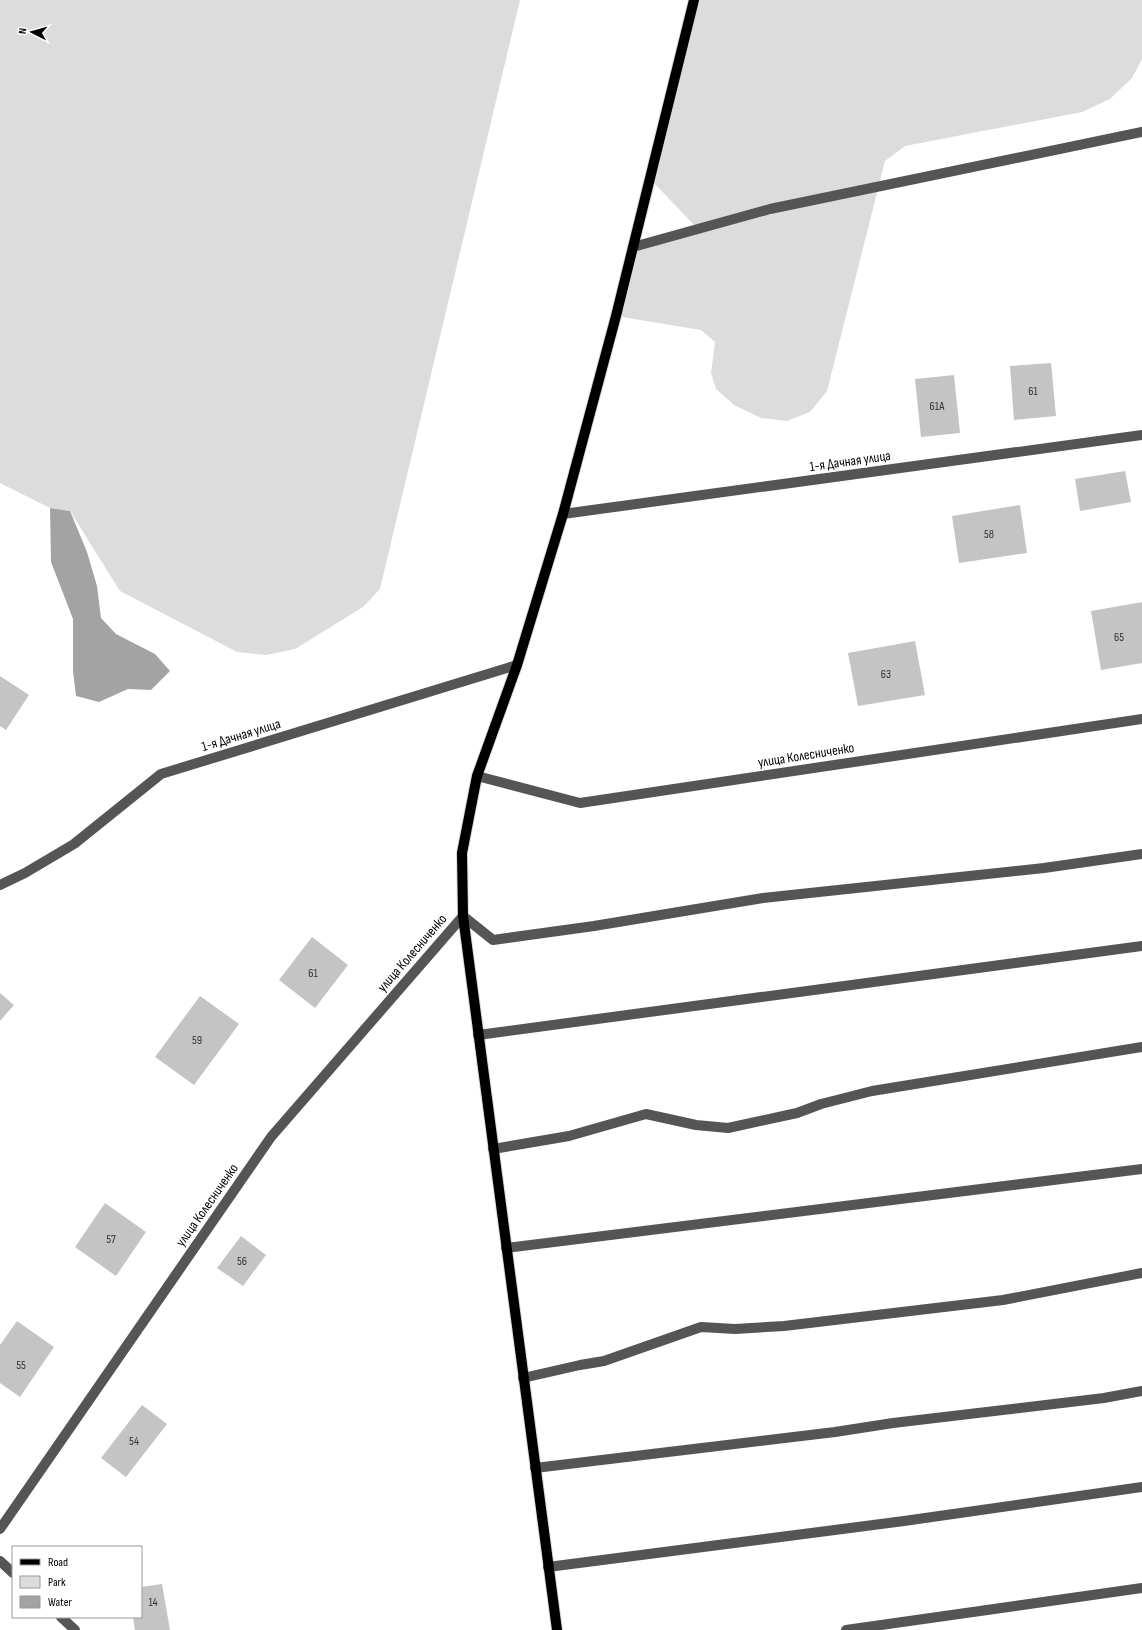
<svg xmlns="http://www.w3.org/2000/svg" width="1142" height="1630" viewBox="0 0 1142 1630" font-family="'Sofia Sans Condensed',sans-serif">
<rect width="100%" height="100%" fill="#fff"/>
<g fill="#dcdcdc">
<polygon points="0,0 520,0 380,589 363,607 295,649 266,655 237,652 120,591 70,511 50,508 0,483"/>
<polygon points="694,0 1142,0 1142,59 1132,78 1110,99 1082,112 905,146 885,161 827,391 810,412 787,421 761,418 734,405 716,389 711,373 715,342 701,330 616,316 633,247 698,229 650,179"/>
</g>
<polygon fill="#a3a3a3" points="50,508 70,511 87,552 97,586 101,618 116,634 155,654 170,671 151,690 128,689 99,702 76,696 73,671 73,619 51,562"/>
<g fill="#c4c4c4">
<polygon points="1051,363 1056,416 1014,420 1010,366"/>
<polygon points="954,375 960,433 921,437 915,379"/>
<polygon points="1125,471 1131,502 1080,511 1075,479"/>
<polygon points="1020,505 1027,553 959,563 952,516"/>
<polygon points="1142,602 1142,663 1101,670 1091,611"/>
<polygon points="915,641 925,695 858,706 848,653"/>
<polygon points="0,676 29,695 6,730 0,726"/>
<polygon points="312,937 348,965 315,1008 279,980"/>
<polygon points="0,993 14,1005 0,1021"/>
<polygon points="200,996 239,1024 194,1085 155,1057"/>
<polygon points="105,1203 146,1232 116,1276 75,1247"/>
<polygon points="241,1236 266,1255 243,1286 217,1268"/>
<polygon points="17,1321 54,1347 20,1397 0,1383 0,1345"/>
<polygon points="142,1405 167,1424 126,1477 101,1458"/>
<polygon points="162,1584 170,1630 135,1630 133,1617 141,1617 141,1587"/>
</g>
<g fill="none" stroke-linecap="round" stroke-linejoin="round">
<defs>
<polyline id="major" points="557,1630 463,916 462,853 477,776 517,665 563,514 616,316 694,0"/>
</defs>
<use href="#major" stroke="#dbdbdb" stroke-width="12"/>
<g stroke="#555" stroke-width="10">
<polyline points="633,247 770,209 1142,132"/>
<polyline points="563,514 1142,435"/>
<polyline points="477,776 580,803 1142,719"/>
<polyline points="0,885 25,873 74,844 161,774 517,665"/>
<polyline points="478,1035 1142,946"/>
<polyline points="493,1149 569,1136 646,1114 696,1125 728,1128 797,1113 821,1104 872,1091 1142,1047"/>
<polyline points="506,1248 1142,1169"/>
<polyline points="523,1378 580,1365 604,1361 701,1327 735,1329 784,1326 1003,1300 1142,1273"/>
<polyline points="535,1468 835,1432 893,1423 1104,1398 1142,1391"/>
<polyline points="0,1529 271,1137 463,916 493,940 594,926 763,898 1044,868 1142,854"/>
<polyline points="0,1561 13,1573"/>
<polyline points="548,1567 904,1521 1142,1487"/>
<polyline points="61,1617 75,1630"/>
<polyline points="846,1630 1142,1588"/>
</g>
<use href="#major" stroke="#000" stroke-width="10"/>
</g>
<g text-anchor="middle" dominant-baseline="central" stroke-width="3.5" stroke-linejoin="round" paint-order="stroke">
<g font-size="12" fill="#313131">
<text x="1033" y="391">61</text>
<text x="937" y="406">61А</text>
<text x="989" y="534">58</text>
<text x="1119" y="637">65</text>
<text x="886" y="674">63</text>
<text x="313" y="973">61</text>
<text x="197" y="1040">59</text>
<text x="111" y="1239">57</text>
<text x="242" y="1261">56</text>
<text x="21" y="1365">55</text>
<text x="134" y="1441">54</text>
<text x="153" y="1602">14</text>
</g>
<g font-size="14" fill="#000" stroke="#fff">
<text transform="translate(850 461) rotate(-8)">1-я Дачная улица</text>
<text transform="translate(241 735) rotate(-17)">1-я Дачная улица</text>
<text transform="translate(806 755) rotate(-9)">улица Колесниченко</text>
<text transform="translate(412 953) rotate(-49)">улица Колесниченко</text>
<text transform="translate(207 1205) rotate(-55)">улица Колесниченко</text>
</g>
</g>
<rect x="12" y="1546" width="130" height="72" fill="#ffffff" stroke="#999999"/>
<rect x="20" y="1559" width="20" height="6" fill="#000000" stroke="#999999"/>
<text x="48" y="1566" font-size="12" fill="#000000">Road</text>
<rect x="20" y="1576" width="20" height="12" fill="#dcdcdc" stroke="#999999"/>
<text x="48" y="1586" font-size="12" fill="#000000">Park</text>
<rect x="20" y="1596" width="20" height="12" fill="#a3a3a3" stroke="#999999"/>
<text x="48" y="1606" font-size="12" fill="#000000">Water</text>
<g transform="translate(32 32) rotate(276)" stroke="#ffffff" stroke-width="3" paint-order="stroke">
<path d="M0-3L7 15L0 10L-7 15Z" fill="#000000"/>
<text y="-6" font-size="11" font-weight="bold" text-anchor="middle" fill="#000000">N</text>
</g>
</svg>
